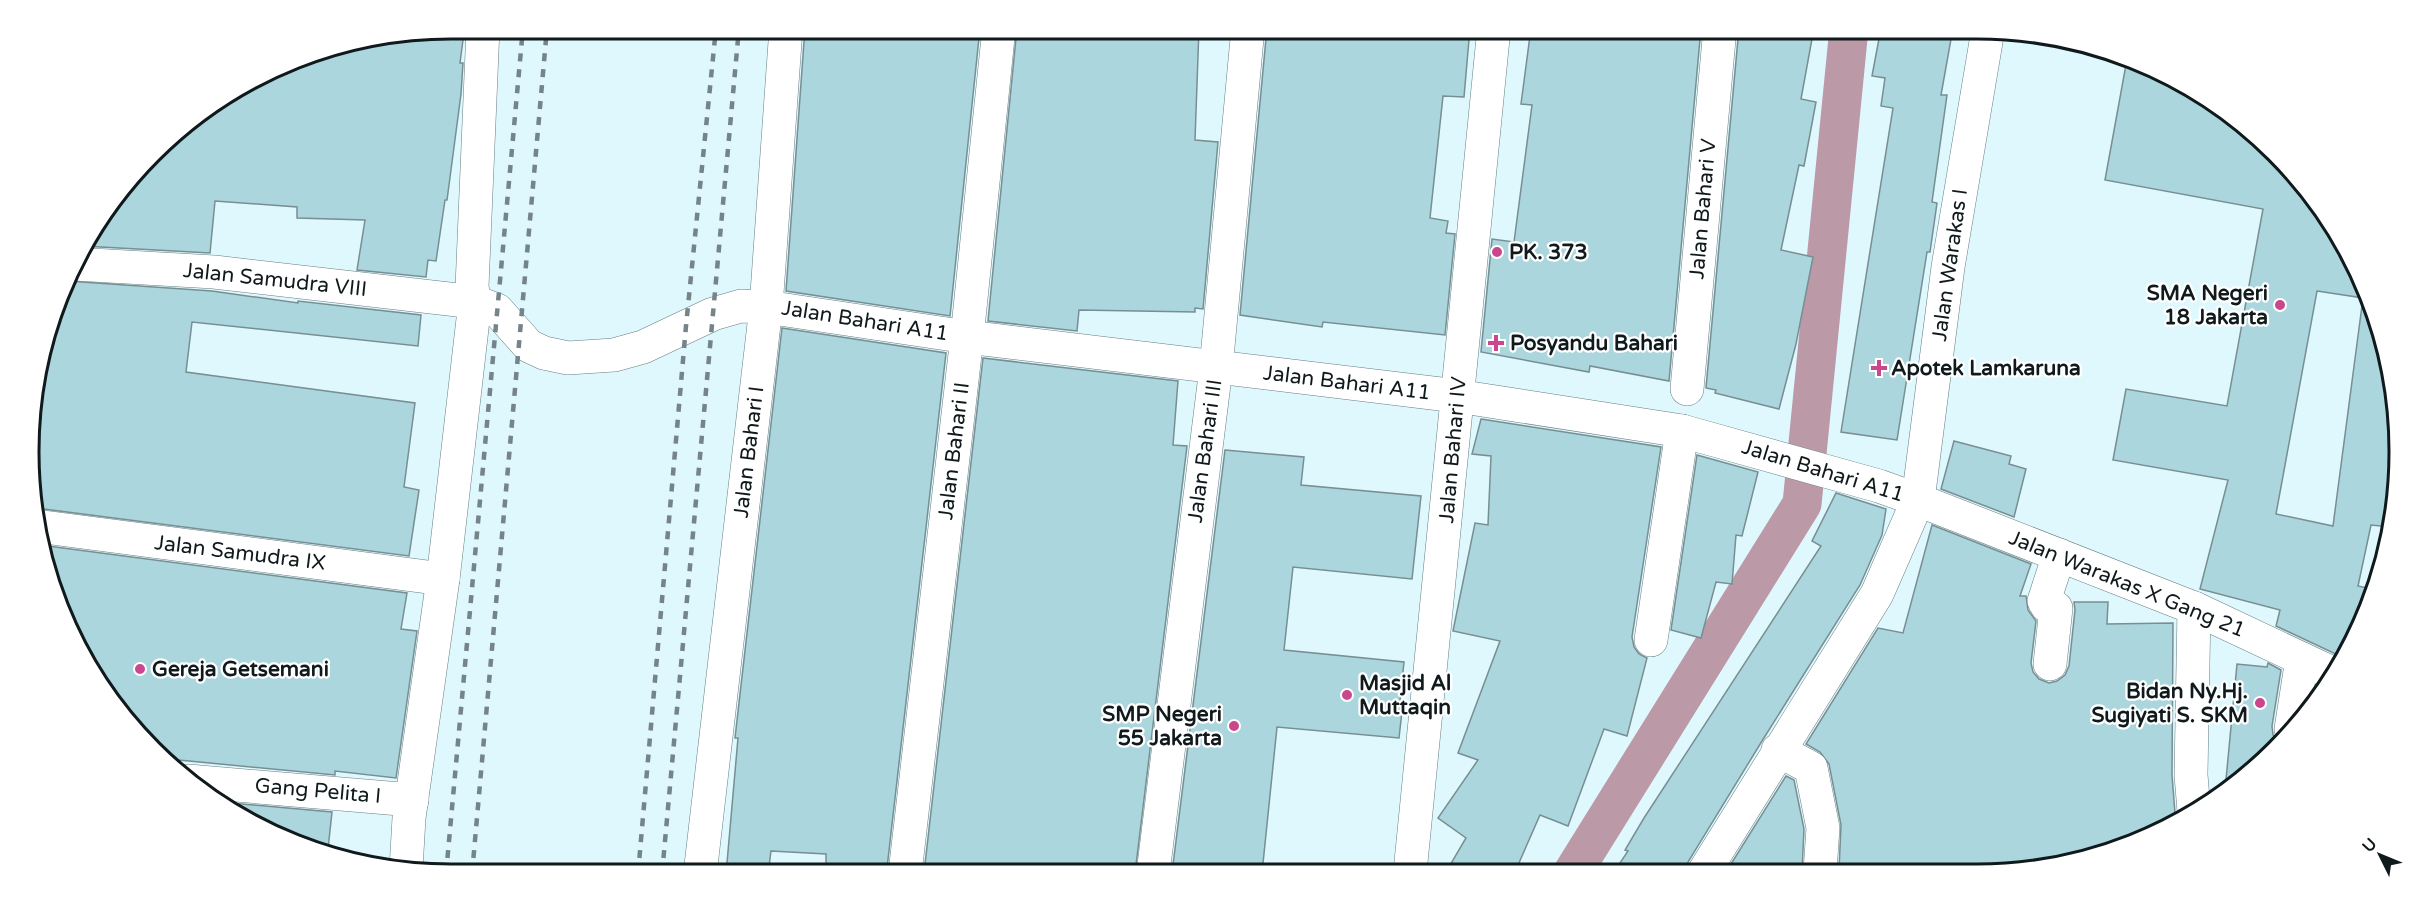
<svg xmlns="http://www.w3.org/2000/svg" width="2428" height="903" viewBox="0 0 2428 903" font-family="'Varela Round',sans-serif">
<rect width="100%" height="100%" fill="#dff8fd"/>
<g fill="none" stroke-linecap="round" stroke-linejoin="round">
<polyline stroke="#bb99a7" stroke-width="39" points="1573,872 1802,504 1849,28"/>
</g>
<g fill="#acd6dd" stroke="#778e92" stroke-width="1.5" fill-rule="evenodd">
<polygon points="805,28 980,28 950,316 786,291"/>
<polygon points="1017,28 1199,28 1195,140 1218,142 1203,309 1195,308 1195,312 1079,310 1077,331 988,321"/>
<polygon points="1267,28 1470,28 1464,97 1443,96 1430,218 1448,221 1446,233 1455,234 1445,335 1323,322 1322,327 1240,315"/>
<polygon points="1531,28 1701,28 1669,381 1590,366 1589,372 1481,352 1492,239 1514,242 1532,105 1521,104"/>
<polygon points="1739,28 1814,28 1801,99 1816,102 1804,166 1799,165 1781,250 1813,257 1796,344 1779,409 1715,393 1716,390 1706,388"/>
<polygon points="1881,28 1953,28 1941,95 1947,95 1932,202 1937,203 1930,252 1927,252 1897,440 1841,432 1893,108 1881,106 1885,78 1872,76"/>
<polygon points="439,31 464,32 460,63 463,63 461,94 447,200 445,200 436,261 428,260 426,277 357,270 365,220 297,218 297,207 215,201 210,253 83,246 173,133 240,85 316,51"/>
<path d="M2127,59L2164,72L2234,116L2295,173L2343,240L2377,316L2396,397L2399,480L2391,527L2371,525L2358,586L2372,589L2342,657L2276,626L2280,610L2200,589L2228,480L2113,460L2126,389L2227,406L2263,209L2105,180ZM2317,291L2363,298L2333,526L2276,514Z"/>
<polygon points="67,281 212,291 298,303 298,301 421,315 418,346 192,322 186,372 415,403 404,487 419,490 409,556 36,508 32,396 51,315"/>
<polygon points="782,328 946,353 887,868 826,869 826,854 771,851 768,874 726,874 738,738 735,738"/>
<polygon points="983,358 1178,381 1173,445 1187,446 1135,873 924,873"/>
<polygon points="1481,419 1661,447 1632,637 1634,647 1639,654 1647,658 1627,736 1604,729 1568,826 1540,815 1515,872 1446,872 1466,838 1438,818 1478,760 1458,753 1500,641 1453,631 1475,523 1488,525 1491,456 1472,454"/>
<polygon points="1954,441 2011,456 2009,464 2026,469 2014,517 1941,489"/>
<polygon points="1225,450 1304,457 1301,485 1421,496 1412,579 1293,567 1284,650 1404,662 1399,710 1402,711 1399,738 1277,727 1262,873 1172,873"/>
<polygon points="1697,455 1758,472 1742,536 1736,535 1732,584 1716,582 1701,638 1671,630"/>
<polygon points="1836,493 1886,509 1882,535 1860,585 1762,741 1688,862 1685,872 1614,872 1628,851 1625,850 1644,818 1821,546 1812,541"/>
<polygon points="1932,525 2031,564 2020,596 2026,596 2028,610 2036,621 2031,663 2033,672 2039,679 2049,683 2057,681 2065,675 2069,666 2075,610 2074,602 2108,602 2107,624 2173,623 2172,775 2175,813 2178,821 2163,831 2032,871 1922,871 1921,867 1883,871 1839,871 1841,825 1829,764 1820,752 1806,744 1878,628 1903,633"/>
<polygon points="40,545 407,593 401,629 417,631 396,778 335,771 335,775 168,759 100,686 61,613"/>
<polygon points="2268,663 2281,670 2272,726 2273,735 2279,743 2255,770 2225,790 2237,664 2267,667"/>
<polygon points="1786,776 1794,780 1804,829 1802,871 1726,872"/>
<polygon points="219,802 332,812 328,849 308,847 264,831"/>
</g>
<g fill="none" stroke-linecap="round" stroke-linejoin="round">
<defs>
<g id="minor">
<polyline points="74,264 214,272 475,302 497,310 529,346 544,353 568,358 614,355 643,347 713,314 741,306 766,307 967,337 1457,396 1682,431 1879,486 1918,500 2194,608 2334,674"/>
<polyline points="1687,389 1720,28"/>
<polyline points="36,526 443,579"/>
<polyline points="1651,640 1682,431"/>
<polyline points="2050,664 2056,608 2047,606 2044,601 2059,555"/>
<polyline points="2291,729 2302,659"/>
<polyline points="1778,750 1811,768 1823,828 1820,871"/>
<polyline points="188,781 412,800"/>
<polyline points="2194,811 2191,775 2194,608"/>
<polyline points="406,869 409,818 443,579 475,302 472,287 483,28"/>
<polyline points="1410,872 1494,28"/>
<polyline points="1704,872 1877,594 1918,500 1948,267 1988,30"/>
<polyline points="905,873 967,337 999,28"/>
<polyline points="1153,873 1216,368 1248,28"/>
<polyline points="700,874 766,307 786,28"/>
</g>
</defs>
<use href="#minor" stroke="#677e82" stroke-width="34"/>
<use href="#minor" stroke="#fff" stroke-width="33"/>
<g stroke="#748488" stroke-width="4.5" stroke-dasharray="8 8" stroke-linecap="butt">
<polyline points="446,874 523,28"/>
<polyline points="472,874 547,28"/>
<polyline points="638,874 686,326 716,28"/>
<polyline points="662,874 739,28"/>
</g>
</g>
<g fill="#ca478d" stroke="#fff" stroke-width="2">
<circle cx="1497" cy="252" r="6"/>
<circle cx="2280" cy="305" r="6"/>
<path d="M1493 334h6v6h6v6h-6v6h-6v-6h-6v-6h6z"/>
<path d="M1876 359h6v6h6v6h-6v6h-6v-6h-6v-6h6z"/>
<circle cx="140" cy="669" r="6"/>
<circle cx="1347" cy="695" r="6"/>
<circle cx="2260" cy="703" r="6"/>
<circle cx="1234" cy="726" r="6"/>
</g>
<g text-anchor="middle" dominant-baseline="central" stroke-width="4.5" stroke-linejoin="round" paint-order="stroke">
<g font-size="21" fill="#10191b" stroke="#fff">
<text transform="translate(1703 209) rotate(-85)">Jalan Bahari V</text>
<text transform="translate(1950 265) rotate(-82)">Jalan Warakas I</text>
<text transform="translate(275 280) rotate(6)">Jalan Samudra VIII</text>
<text transform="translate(865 321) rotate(9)">Jalan Bahari A11</text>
<text transform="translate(1347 383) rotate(7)">Jalan Bahari A11</text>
<text transform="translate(1453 450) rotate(-85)">Jalan Bahari IV</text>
<text transform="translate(954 451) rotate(-83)">Jalan Bahari II</text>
<text transform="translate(1205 451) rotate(-82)">Jalan Bahari III</text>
<text transform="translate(749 452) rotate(-83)">Jalan Bahari I</text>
<text transform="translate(1823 471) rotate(17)">Jalan Bahari A11</text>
<text transform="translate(240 553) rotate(7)">Jalan Samudra IX</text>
<text transform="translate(2127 584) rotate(22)">Jalan Warakas X Gang 21</text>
<text transform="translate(318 791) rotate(5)">Gang Pelita I</text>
</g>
<g font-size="21" font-weight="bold" fill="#10191b" stroke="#fff" text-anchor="start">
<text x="1509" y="252">PK. 373</text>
<text x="2268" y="293" text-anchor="end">SMA Negeri<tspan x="2268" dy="24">18 Jakarta</tspan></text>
<text x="1510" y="343">Posyandu Bahari</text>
<text x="1891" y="368">Apotek Lamkaruna</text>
<text x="152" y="669">Gereja Getsemani</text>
<text x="1359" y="683">Masjid Al<tspan x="1359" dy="24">Muttaqin</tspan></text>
<text x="2248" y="691" text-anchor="end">Bidan Ny.Hj.<tspan x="2248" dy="24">Sugiyati S. SKM</tspan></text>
<text x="1222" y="714" text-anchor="end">SMP Negeri<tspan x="1222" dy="24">55 Jakarta</tspan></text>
</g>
</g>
<path d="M0 0H2428V903H0ZM451 39H1977A412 412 0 0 1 2389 451V452A412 412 0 0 1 1977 864H451A412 412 0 0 1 39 452V451A412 412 0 0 1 451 39Z" fill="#fff" fill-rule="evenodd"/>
<path fill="none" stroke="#10191b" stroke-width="3" d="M451 39H1977A412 412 0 0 1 2389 451V452A412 412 0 0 1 1977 864H451A412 412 0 0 1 39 452V451A412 412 0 0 1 451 39Z"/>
<g transform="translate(2380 855) rotate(313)" stroke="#ffffff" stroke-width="4.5" paint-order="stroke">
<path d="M0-4.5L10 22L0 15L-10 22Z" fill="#10191b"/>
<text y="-9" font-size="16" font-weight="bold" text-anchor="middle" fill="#10191b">U</text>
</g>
</svg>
